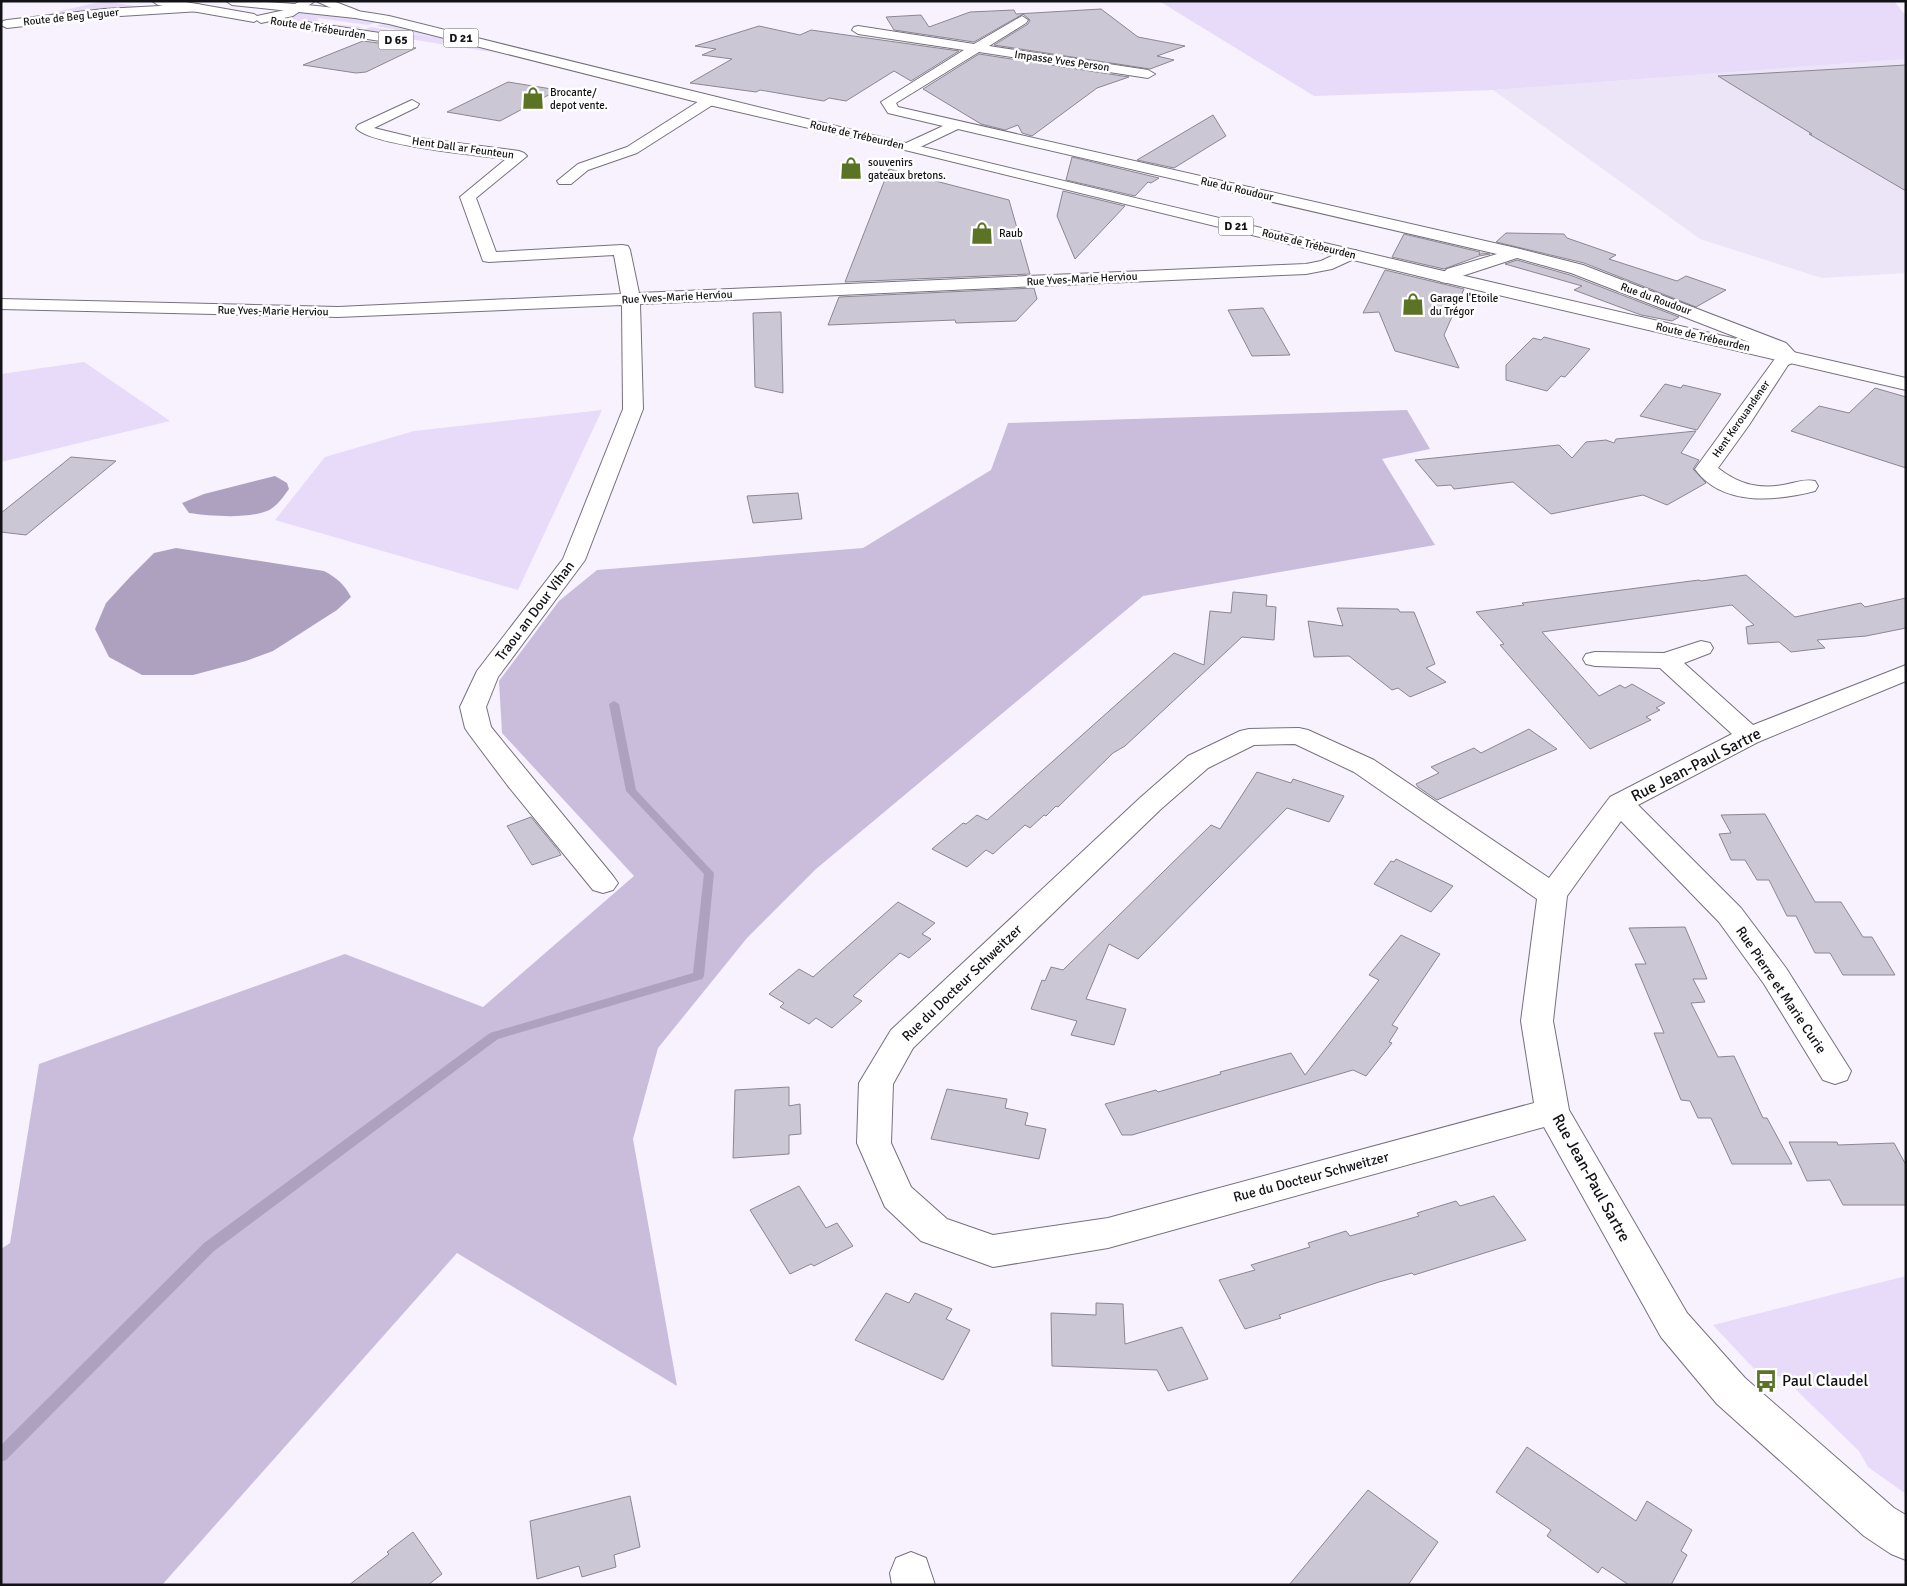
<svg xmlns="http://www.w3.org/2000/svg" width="1907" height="1586" viewBox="0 0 1907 1586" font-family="Signika,sans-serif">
<rect width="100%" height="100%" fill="#f7f2fe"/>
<polygon fill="#ece4f7" points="1906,59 1906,273 1822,278 1700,239 1493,90"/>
<g fill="#e7dbf9">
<polygon points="104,1 146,8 49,16 51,13"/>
<polygon points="1159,1 1894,1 1906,16 1906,59 1493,90 1314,96"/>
<polygon points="305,10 381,21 368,25 317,18 320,23 363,27 353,30 279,18"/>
<polygon points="387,22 517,56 359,31 371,27 439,38 376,26"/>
<polygon points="84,362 170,421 1,462 1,374"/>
<polygon points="602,410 518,590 275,520 325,457 414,431"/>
<polygon points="1906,1276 1906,1494 1868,1467 1859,1451 1783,1377 1757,1372 1713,1325"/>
</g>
<polygon fill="#cabddc" points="1407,410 1430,449 1382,459 1435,545 1143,596 816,869 747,938 658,1048 633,1139 677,1386 457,1253 162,1585 1,1585 1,1249 10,1243 39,1064 345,954 483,1007 634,876 502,733 499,681 559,601 597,570 863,548 991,470 1008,423"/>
<g fill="#aea1bf">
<path d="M275,476L287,483L289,489C283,497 277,507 267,511C246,519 211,516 189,513L182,503L204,494Z"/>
<path d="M176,548L324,571C337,578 344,584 351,597L337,610L273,651L246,661L193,675H142L109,657L95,629L106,603L130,577L154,553Z"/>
</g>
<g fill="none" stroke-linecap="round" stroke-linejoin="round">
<polygon fill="#aea1bf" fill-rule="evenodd" points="614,701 619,704 636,790 714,873 704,976 702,979 498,1039 214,1251 6,1460 1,1462 1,1445 204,1243 490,1033 693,973 704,874 626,791 609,704"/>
</g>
<g fill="#ccc7d4" stroke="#8b8692">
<polygon points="1101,9 1138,37 1185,46 1157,56 1174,60 1150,69 994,45 1028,24 1030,20 1023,14 974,42 894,30 886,17 921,15 929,27 970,12 1014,10 1016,14"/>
<polygon points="759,26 800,35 811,30 959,51 911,81 894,71 846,101 829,98 824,101 760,90 756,92 690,83 732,59 702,55 716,49 695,46"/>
<polygon points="363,41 416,48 366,72 356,73 303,65"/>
<polygon points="979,54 1129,77 1097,88 1032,136 1022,133 1018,125 1005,130 981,124 923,89"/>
<polygon points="1906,65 1906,191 1809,134 1812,134 1718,76"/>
<polygon points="508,82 558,90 500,121 447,112"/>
<polygon points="1213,115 1226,136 1174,168 1137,160"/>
<polygon points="1072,157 1159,178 1151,183 1148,182 1135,196 1066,180"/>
<polygon points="889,169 1009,200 1030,274 845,282"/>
<polygon points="1063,191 1125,206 1075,259 1057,216"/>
<polygon points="1506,233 1564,234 1567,238 1616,255 1609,259 1677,281 1686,276 1726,290 1696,307 1584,263 1496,242"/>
<polygon points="1404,234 1480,252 1479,255 1482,253 1490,254 1479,256 1444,269 1392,257"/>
<polygon points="1517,260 1570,275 1679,317 1672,321 1641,315 1574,290 1582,286 1505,264"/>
<polygon points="1385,270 1464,289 1444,335 1459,368 1395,351 1379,312 1363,313"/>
<polygon points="1034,288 1037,299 1016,321 956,323 955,320 828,325 839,297"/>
<polygon points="1263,308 1290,355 1252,356 1228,310"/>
<polygon points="781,312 783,393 755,387 753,313"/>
<polygon points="1544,337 1590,349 1565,377 1561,376 1547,391 1506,380 1506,365 1533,338 1541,340"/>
<polygon points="1665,384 1681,388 1683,385 1721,394 1697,430 1640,416"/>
<polygon points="1875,388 1906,397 1906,468 1791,431 1819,406 1849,413"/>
<polygon points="1696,431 1681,453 1699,460 1693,469 1706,483 1667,505 1643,495 1551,514 1513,482 1454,489 1451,485 1437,486 1415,460 1559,445 1572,458 1586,442 1606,440 1614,443 1616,439"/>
<polygon points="71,457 116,461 26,535 1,532 1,513"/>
<polygon points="798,493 802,519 753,523 747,496"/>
<polygon points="1746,575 1795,617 1861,603 1865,607 1906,598 1906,628 1866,636 1817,640 1825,648 1791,652 1779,642 1748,644 1746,627 1754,625 1732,605 1542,632 1599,696 1620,685 1625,688 1632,684 1665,703 1656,708 1660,710 1646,717 1651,720 1590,749 1500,645 1504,644 1476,612 1524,605 1522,603 1699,580 1701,581"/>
<polygon points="1233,592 1267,595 1266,606 1276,607 1274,640 1242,637 1125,746 1113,753 1058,807 1056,806 1046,816 1044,815 1030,828 1025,825 993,854 986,850 967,867 932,849 963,823 966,824 977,815 987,820 1174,653 1204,665 1210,611 1231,613"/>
<polygon points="1337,608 1398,609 1400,612 1414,612 1435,664 1426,668 1446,682 1410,697 1398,688 1392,690 1349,656 1314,657 1308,621 1343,626"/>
<polygon points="1529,729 1557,749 1437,800 1418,787 1416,784 1439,773 1431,767 1474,748 1481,753"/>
<polygon points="1257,772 1291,783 1293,779 1344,796 1329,822 1287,808 1138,959 1109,944 1086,999 1126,1009 1114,1045 1071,1035 1077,1021 1031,1009 1042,980 1045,981 1051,967 1063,970 1211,825 1220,829"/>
<polygon points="1765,814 1815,902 1841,902 1863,937 1872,937 1895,975 1843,975 1830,953 1815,953 1796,916 1787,916 1769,880 1757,880 1745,860 1731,860 1719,834 1731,833 1721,815"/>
<polygon points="531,817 558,850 561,855 532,865 507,826"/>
<polygon points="1396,859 1453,886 1431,912 1374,884 1391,861 1394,862"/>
<polygon points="898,902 935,923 922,934 931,939 909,958 900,953 853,996 862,1001 832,1028 816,1018 809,1024 780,1007 784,1003 769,994 799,969 813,977"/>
<polygon points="1685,927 1707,979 1693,979 1705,1002 1691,1003 1718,1057 1734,1056 1763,1118 1767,1118 1792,1164 1732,1164 1711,1118 1698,1118 1690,1101 1681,1100 1654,1033 1664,1033 1635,964 1646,964 1629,928"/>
<polygon points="1401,935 1440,954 1392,1025 1398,1028 1389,1042 1392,1043 1366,1076 1353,1070 1132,1135 1122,1135 1105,1104 1156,1090 1158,1092 1221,1074 1220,1072 1291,1053 1305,1075 1379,980 1369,975"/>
<polygon points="789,1087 789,1106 800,1104 801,1134 789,1135 789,1154 733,1158 735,1090"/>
<polygon points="947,1089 1007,1099 1005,1108 1028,1113 1025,1125 1046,1129 1039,1159 931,1139"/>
<polygon points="1789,1142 1837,1142 1838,1145 1894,1143 1906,1165 1906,1205 1843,1205 1830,1180 1807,1181"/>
<polygon points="799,1186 826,1228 837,1223 853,1246 814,1266 811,1264 790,1274 750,1210"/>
<polygon points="1494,1196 1526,1240 1414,1275 1412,1273 1379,1282 1279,1315 1281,1318 1245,1329 1219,1280 1255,1270 1251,1265 1310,1247 1308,1243 1346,1231 1350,1236 1419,1216 1417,1213 1456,1201 1460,1206"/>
<polygon points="886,1293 909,1303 915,1293 952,1309 946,1319 970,1330 943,1380 855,1340"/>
<polygon points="1096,1303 1123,1304 1125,1344 1182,1327 1208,1379 1168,1391 1157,1370 1052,1366 1051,1313 1096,1315"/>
<polygon points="1527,1447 1636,1521 1647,1501 1692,1530 1681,1551 1687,1555 1671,1585 1629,1585 1602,1567 1598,1573 1547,1536 1551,1530 1496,1492"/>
<polygon points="1368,1490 1438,1542 1408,1585 1289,1585"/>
<polygon points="630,1496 640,1547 614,1555 616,1567 582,1577 579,1566 537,1579 530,1521"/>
<polygon points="413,1532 442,1574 428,1585 349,1585 389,1554 387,1552"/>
</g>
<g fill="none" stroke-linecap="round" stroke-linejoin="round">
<defs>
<g id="street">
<path d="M1022,16L1028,20L1026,23L989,46L1148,70L1155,74L1148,78L979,52L896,103L898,107L1516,248L1583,265L1786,343L1799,357L1796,361L1788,365L1749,425L1718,468C1739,485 1761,490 1788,484C1798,482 1805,479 1815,481L1818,486L1815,491C1777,501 1722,507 1695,469L1777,356L1772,351L1571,273L1517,258L1459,277C1453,282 1449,284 1441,282L1438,278L1447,269L1497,254L958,129L914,150H904L902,147L904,144L943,126L888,113L881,102L964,50L858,34L852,30L854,27L858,26L974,44Z"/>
<polygon points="709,97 714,98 716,101 714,104 637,153 588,170 571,184 559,184 557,181 578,164 627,147 704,98"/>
<path d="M412,100L419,104L417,107L374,128L411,137L519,151L524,153L527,156L476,198L496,252L622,245L628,246L630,250L639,293L1306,264L1321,261L1344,250H1356L1358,254L1356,258L1332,269L1306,274L640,304L643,409L585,560L498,677L486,707L491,727L613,876L618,883L613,890L603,893L593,890L508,786L469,734L465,728L460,707L477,671L563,559L623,409L622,305L338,317L1,309V299L338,307L621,294L614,255L489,262L483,261L460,197L506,159C480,156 368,145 356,128L358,125Z"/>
<path d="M1701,641L1710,643L1713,648L1710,653L1684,663L1753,725L1906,665V681L1758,742L1638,805L1741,908L1786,968L1851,1071L1847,1080L1835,1084L1823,1080L1764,984L1719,922L1621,821L1567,896L1553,1021L1569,1110L1687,1313L1745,1378L1894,1508L1906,1515V1560L1891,1554L1864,1536L1717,1404L1661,1337L1544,1127L1108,1248L993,1267L921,1241L885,1207L857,1143L859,1083L891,1030L1141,797L1188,756L1240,731L1249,729L1299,728L1308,730L1374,760L1549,878L1610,797L1732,734L1660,668L1595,666L1586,664L1583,659L1586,654L1595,652L1664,653ZM1295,744L1354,772L1537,899L1521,1021L1534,1103L1108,1218L993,1235L947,1219L911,1187L891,1143L893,1084L913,1048L1161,809L1208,768L1254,745Z"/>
<polygon points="911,1552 926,1558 935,1585 892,1585 890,1573 896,1558"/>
</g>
<g id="secondary">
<polygon points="300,1 315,1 293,16 261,23 255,19 257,16 285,10"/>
<polygon points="316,1 333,1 359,11 361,14 359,17 351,17"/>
<polygon points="197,4 201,5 203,8 201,11 104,17 7,28 1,25 3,21 7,20 104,9"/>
</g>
<g id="primary">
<polygon points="152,1 180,1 254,14 260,18 254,22 158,5"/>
<path d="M226,1C281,1 335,7 389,16C893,142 1399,262 1906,378V390L1447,283L909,151L709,105L389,24L355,18L232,5Z"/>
<polygon points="306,22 400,36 406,40 400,44 302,29 300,26"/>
</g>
</defs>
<use href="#street" stroke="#76717c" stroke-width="2"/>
<use href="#secondary" stroke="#76717c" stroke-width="2"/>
<use href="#primary" stroke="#76717c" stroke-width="2"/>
<use href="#street" fill="#fff" fill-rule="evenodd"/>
<use href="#secondary" fill="#fff" fill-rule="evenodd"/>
<use href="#primary" fill="#fff" fill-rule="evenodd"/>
</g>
<defs>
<symbol id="shop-bare" viewBox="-9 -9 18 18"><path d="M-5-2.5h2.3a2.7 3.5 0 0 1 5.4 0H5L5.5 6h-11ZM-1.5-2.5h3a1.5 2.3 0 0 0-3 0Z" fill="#5b7324" stroke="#fff" stroke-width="2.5" paint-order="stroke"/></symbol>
<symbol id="bus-bare" viewBox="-9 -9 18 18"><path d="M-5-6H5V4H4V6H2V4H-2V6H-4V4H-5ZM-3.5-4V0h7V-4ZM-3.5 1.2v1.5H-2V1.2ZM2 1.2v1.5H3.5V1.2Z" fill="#5b7324" stroke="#fff" stroke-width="2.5" paint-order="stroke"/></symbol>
</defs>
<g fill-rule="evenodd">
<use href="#shop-bare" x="517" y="82" width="32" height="32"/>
<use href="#shop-bare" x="835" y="152" width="32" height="32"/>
<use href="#shop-bare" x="966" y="217" width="32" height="32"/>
<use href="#shop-bare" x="1397" y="288" width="32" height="32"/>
<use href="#bus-bare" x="1750" y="1365" width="32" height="32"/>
</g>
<g text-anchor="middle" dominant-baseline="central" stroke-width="5" stroke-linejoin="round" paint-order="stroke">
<g font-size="11" fill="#131216" stroke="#fff">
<text transform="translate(71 17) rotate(-6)">Route de Beg Leguer</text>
<text transform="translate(318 28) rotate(9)">Route de Trébeurden</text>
<text transform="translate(1062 61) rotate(8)">Impasse Yves Person</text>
<text transform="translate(857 135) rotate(13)">Route de Trébeurden</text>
<text transform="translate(463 148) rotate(8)">Hent Dall ar Feunteun</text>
<text transform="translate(1237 189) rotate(13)">Rue du Roudour</text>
<text transform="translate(1309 244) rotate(14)">Route de Trébeurden</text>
<text transform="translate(1082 279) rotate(-3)">Rue Yves-Marie Herviou</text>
<text transform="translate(677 297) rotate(-3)">Rue Yves-Marie Herviou</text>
<text transform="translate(1656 299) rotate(20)">Rue du Roudour</text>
<text transform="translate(273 311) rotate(1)">Rue Yves-Marie Herviou</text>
<text transform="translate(1703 337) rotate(13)">Route de Trébeurden</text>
<text transform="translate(1741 419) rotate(-55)">Hent Kerouandener</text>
</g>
<g font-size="11" fill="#131216" stroke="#fff" text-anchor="start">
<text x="550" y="92">Brocante/<tspan x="550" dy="13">depot vente.</tspan></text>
<text x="868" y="162">souvenirs<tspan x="868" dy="13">gateaux bretons.</tspan></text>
<text x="999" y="233">Raub</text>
<text x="1430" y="298">Garage l'Etoile<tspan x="1430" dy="13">du Trégor</tspan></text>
</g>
<g fill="#fff" stroke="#5a595c" stroke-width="1">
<rect x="443.5" y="28.5" width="35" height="19" rx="4"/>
<rect x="378.5" y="30.5" width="35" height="19" rx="4"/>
<rect x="1218.5" y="216.5" width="35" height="19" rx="4"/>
</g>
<g font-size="12" font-weight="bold" fill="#131216">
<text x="461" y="38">D 21</text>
<text x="396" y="40">D 65</text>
<text x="1236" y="226">D 21</text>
</g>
<g font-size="14" fill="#131216" stroke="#fff">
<text transform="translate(535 611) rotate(-53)">Traou an Dour Vihan</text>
<text transform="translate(962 983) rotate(-44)">Rue du Docteur Schweitzer</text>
<text transform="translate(1781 990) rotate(56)">Rue Pierre et Marie Curie</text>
<text transform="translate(1311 1177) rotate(-15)">Rue du Docteur Schweitzer</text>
</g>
<g font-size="16" fill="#131216" stroke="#fff">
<text transform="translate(1696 765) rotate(-27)">Rue Jean-Paul Sartre</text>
<text transform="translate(1591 1178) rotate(61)">Rue Jean-Paul Sartre</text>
</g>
<g font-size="16" fill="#131216" stroke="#fff" text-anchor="start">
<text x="1782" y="1381">Paul Claudel</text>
</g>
</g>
<rect width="1907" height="1586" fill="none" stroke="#131216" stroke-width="5"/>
</svg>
